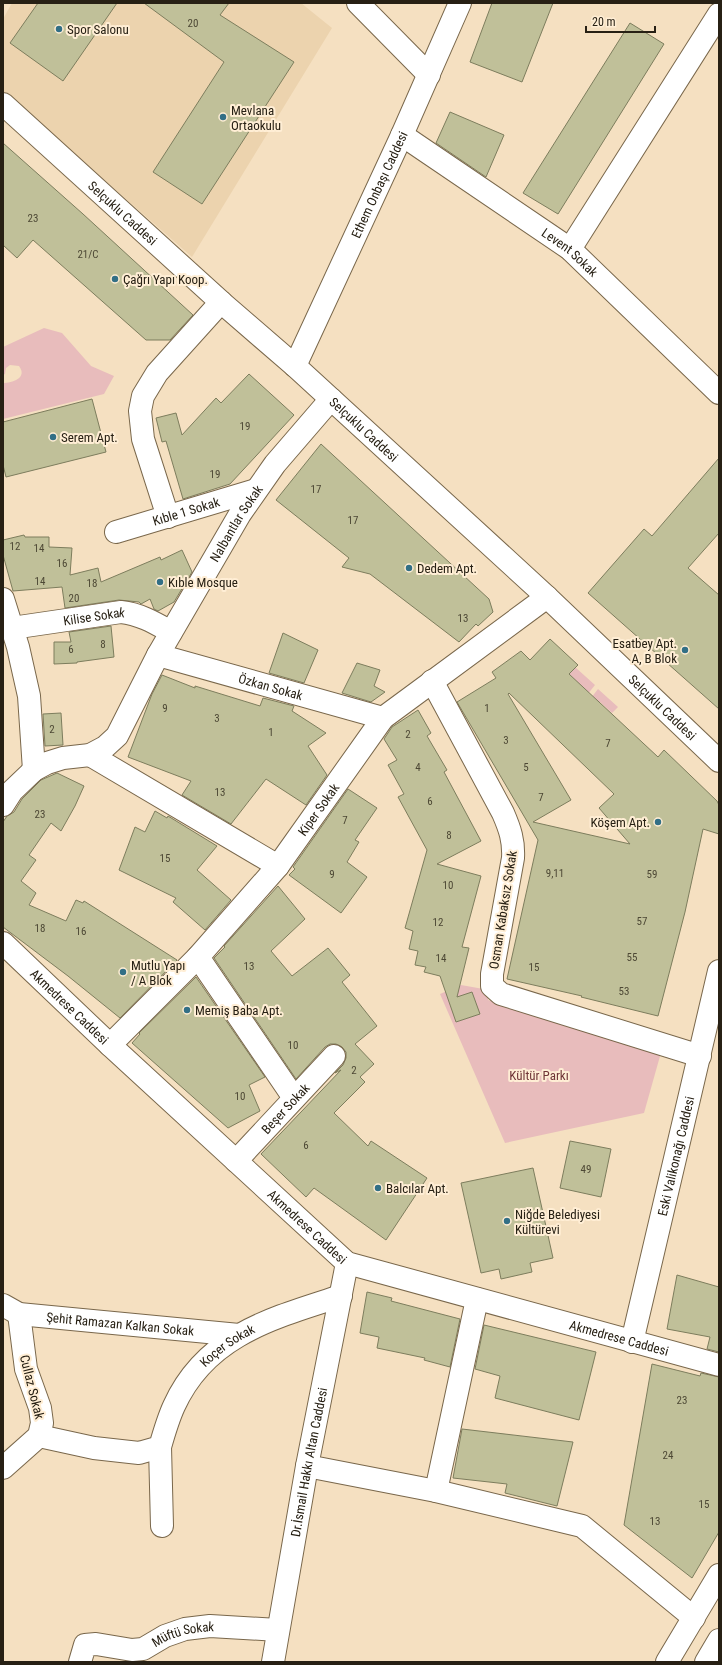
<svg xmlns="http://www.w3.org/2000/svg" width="722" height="1665" viewBox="0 0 722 1665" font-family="'Roboto Condensed',sans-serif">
<rect width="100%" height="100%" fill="#f5e0c1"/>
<path fill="#ecd3ae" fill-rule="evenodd" d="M12,3H301L332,28L192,257L3,91V19ZM245,31L294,62L202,204L153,172Z"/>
<g fill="#e8bcbc">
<path d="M44,328L62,333L91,366L114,376L104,394L3,419V383C12,383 28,378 19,366L10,365L6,368L5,374L3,375V347Z"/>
<polygon points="575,667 595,685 587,695 578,683 569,674"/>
<polygon points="598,689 618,707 612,713 600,702 597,704 591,698"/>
<polygon points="461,985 489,990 488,1000 662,1049 644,1113 505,1143 440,994"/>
</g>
<g fill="#c0c099" stroke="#7d7d5d" fill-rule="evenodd">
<polygon points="38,3 117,3 63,81 10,43"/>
<polygon points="144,3 229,3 220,15 294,62 202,204 153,172 224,62"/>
<polygon points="492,3 553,3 522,82 470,62"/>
<polygon points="630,23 664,44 558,214 523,193"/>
<polygon points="450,112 504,135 486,177 436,143"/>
<polygon points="3,143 83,214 193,315 170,340 146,340 33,240 17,258 3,245"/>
<polygon points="249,374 294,415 230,484 183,499 166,441 162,442 156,418 176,413 182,435 216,398 221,403"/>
<polygon points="92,399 106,452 6,477 3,465 3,422"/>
<polygon points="321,444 489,599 493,612 478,626 476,624 459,642 370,574 342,567 349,558 276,500"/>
<polygon points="719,458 719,533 688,568 719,595 719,709 588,593 644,529 652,536"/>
<polygon points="24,535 25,537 49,537 49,547 72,548 70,575 98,568 101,582 160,557 161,560 182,550 192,572 185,584 183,585 183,587 174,602 158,611 154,609 150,599 141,604 139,602 119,600 65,608 62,587 13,591 3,555 3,540"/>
<polygon points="111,626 114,657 77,662 77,663 54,664 54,642 71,642 69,632"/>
<polygon points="283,633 318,650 304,683 269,673"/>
<path d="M550,639L578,665L569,674L658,757L664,750L717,801L719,805V834L703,829L685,912L658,1016L581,997L582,996L507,979L538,840L457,702L496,678L492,672L521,651L530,660ZM509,693L614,794L599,808L630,844L533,822L571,800L508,694Z"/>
<polygon points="357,663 380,670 374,686 385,692 371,702 342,693"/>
<polygon points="162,675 195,688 195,686 260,706 263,698 294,706 292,711 326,733 308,746 327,775 306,805 266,779 231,824 182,795 191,781 128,757 152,694"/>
<polygon points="418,710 431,733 427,736 447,770 444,772 481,841 437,864 481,876 462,947 469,948 457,997 472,992 480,1014 456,1022 440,976 424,972 426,967 415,965 418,951 409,949 413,931 405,928 427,850 398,797 404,794 388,765 397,760 384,739 392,727"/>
<polygon points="61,713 63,745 45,746 43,714"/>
<polygon points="57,773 84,786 75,806 61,831 51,823 29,855 36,860 21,881 36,893 29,905 66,921 76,900 83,903 84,901 177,960 120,1018 68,976 3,927 3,822 7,816 14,812 22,799 41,780"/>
<polygon points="348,789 377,808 355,840 359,842 347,862 367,877 341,913 289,875 295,869 293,867"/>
<polygon points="155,811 167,818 168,816 217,846 197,870 231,900 205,930 173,902 176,898 119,870 135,827 145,832"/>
<polygon points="278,886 305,919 271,951 292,976 328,948 350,975 342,982 377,1026 355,1044 374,1064 360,1077 365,1082 334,1113 368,1146 371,1141 427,1178 386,1240 314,1188 306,1197 261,1154 341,1070 335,1073 343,1065 346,1058 346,1052 342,1047 336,1044 330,1044 325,1047 296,1079 214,958 225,947 224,946"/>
<polygon points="196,977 265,1077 249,1085 260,1111 228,1128 132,1043 140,1034 139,1033"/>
<polygon points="570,1141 611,1149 601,1197 560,1188"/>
<polygon points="533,1168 553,1258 530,1263 532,1272 501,1279 499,1269 481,1273 461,1183"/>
<polygon points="677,1275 719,1287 719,1352 707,1349 710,1337 667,1329"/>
<polygon points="367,1292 392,1298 391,1301 460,1319 450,1367 424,1360 425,1358 377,1348 379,1337 360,1333"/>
<polygon points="484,1325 596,1352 579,1420 495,1398 500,1376 475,1369"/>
<polygon points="652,1364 700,1376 701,1373 719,1377 719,1532 692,1578 624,1525"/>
<polygon points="462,1429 573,1442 557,1506 505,1493 507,1484 453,1478"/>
</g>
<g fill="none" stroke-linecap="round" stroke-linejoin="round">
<defs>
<g id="minor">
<polyline points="358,3 429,75"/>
<path id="s1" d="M402,135L570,249L719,393"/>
<polyline points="570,249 719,14"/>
<path id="s2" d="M295,366L402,135L460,3"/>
<polyline points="168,517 143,439 140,411 143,396 157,373 221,302"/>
<path id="s3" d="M116,532L256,490"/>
<polyline points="3,599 18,647 29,696 34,770"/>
<path id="s4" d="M12,628L121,612C140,614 155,623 171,632"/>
<path id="s5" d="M158,655L383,718"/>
<path d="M432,681L503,813C510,829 514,841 513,858L492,974V986L501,994L700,1056"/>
<polyline points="90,755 278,866"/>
<path id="s6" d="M3,805L12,791L34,770L47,763L63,758L90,755L105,747L117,736L158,655L240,514L275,464L331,399"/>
<path id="s7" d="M3,943L110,1045L347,1263L719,1365"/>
<polyline points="198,957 294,1098"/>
<path id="s8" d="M110,1045L198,957L278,866L383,718L547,597"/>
<path id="s9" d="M236,1161L334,1056"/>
<path id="s10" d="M3,1305L19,1314L239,1335"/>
<path id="s11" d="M632,1342L719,971"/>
<path id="s12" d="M39,1436L94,1448L139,1453L160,1447C164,1433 168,1419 174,1406C206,1335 273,1318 341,1296"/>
<polyline points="160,1447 162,1526"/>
<polyline points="307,1466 436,1491 582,1526 694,1618"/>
<polyline points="3,1468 39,1436 42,1423 40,1408 26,1369 19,1314"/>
<polyline points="436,1491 477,1299"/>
<path id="s13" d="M80,1662L85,1645L96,1644L132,1650L143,1649L165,1636L185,1629L210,1626L278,1630"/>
<path id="s14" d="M273,1662L307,1466L347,1263"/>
</g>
<g id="major">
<path id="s15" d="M3,104L221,302L295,366L547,597L719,761"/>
<polyline points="667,1662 719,1575"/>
<polyline points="706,1662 719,1640"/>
</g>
</defs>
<use href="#minor" stroke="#79674b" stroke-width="24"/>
<use href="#major" stroke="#79674b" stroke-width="24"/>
<use href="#minor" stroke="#fff" stroke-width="22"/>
<use href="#major" stroke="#fff" stroke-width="22"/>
</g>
<g fill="#326f86" stroke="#ffeed5" stroke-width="1.5">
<circle cx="59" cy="29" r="4"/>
<circle cx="223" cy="117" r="4"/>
<circle cx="115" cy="279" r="4"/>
<circle cx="53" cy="437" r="4"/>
<circle cx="409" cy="568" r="4"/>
<circle cx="160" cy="582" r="4"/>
<circle cx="685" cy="650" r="4"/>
<circle cx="658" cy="822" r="4"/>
<circle cx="123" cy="972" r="4"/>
<circle cx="187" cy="1010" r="4"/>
<circle cx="378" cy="1188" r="4"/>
<circle cx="507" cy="1221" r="4"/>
</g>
<g text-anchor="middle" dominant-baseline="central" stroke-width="4" stroke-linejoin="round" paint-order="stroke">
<g font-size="11" fill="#4d4835">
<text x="193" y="23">20</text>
<text x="33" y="218">23</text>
<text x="88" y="254">21/C</text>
<text x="245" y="426">19</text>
<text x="215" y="474">19</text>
<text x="316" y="489">17</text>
<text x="353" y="520">17</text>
<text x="15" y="546">12</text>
<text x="39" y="548">14</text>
<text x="62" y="563">16</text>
<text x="40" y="581">14</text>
<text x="92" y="583">18</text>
<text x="74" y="598">20</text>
<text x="463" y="618">13</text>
<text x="103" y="644">8</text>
<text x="71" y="649">6</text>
<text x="165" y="708">9</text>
<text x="487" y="708">1</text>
<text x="217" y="718">3</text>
<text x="52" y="729">2</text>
<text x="271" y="732">1</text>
<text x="408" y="734">2</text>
<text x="506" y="740">3</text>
<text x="608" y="743">7</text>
<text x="418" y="767">4</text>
<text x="526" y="767">5</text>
<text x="220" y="792">13</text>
<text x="541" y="797">7</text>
<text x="430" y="801">6</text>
<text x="40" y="814">23</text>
<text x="345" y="820">7</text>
<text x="449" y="835">8</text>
<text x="165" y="858">15</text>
<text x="555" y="873">9,11</text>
<text x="332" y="874">9</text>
<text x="652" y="874">59</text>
<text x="448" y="885">10</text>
<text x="642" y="921">57</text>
<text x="438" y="922">12</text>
<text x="40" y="928">18</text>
<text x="81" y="931">16</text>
<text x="632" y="957">55</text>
<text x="441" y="958">14</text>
<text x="249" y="966">13</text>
<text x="534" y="967">15</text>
<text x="624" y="991">53</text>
<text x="293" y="1045">10</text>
<text x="354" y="1070">2</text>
<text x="240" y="1096">10</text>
<text x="306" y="1145">6</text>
<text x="586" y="1169">49</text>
<text x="682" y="1400">23</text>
<text x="668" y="1455">24</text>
<text x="704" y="1504">15</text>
<text x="655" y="1521">13</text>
</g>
<g font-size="13" fill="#272014" stroke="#ffeed5" text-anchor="start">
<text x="67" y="29">Spor Salonu</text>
<text x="231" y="110">Mevlana<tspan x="231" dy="15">Ortaokulu</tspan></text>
<text x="123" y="279">Çağrı Yapı Koop.</text>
<text x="61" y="437">Serem Apt.</text>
<text x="417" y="568">Dedem Apt.</text>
<text x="168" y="582">Kıble Mosque</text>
<text x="677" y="643" text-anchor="end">Esatbey Apt.<tspan x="677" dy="15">A, B Blok</tspan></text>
<text x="650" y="822" text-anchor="end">Köşem Apt.</text>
<text x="131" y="965">Mutlu Yapı<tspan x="131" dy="15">/ A Blok</tspan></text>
<text x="195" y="1010">Memiş Baba Apt.</text>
<text x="386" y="1188">Balcılar Apt.</text>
<text x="515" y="1214">Niğde Belediyesi<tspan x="515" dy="15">Kültürevi</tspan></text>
</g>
<g font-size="13" fill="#272014" stroke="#ffeed5">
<text stroke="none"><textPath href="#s2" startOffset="200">Ethem Onbaşı Caddesi</textPath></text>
<text stroke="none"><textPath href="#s15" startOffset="162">Selçuklu Caddesi</textPath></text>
<text stroke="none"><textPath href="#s1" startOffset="205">Levent Sokak</textPath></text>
<text stroke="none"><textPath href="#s15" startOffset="486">Selçuklu Caddesi</textPath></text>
<text stroke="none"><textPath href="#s3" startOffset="73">Kıble 1 Sokak</textPath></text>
<text stroke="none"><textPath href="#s6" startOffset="383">Nalbantlar Sokak</textPath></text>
<text stroke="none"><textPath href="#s4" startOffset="83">Kilise Sokak</textPath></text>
<text stroke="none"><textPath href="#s5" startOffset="117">Özkan Sokak</textPath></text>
<text stroke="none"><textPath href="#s15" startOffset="894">Selçuklu Caddesi</textPath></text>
<text stroke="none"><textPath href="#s8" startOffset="315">Kiper Sokak</textPath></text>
<text transform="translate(503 910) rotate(-81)">Osman Kabaksız Sokak</text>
<text stroke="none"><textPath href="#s7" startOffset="92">Akmedrese Caddesi</textPath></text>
<text stroke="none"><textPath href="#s9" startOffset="72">Beşer Sokak</textPath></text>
<text stroke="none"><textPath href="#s11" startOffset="191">Eski Valikonağı Caddesi</textPath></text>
<text stroke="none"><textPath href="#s7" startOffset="416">Akmedrese Caddesi</textPath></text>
<text stroke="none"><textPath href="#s10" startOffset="120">Şehit Ramazan Kalkan Sokak</textPath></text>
<text stroke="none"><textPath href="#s7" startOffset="752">Akmedrese Caddesi</textPath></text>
<text stroke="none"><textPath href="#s12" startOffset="249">Koçer Sokak</textPath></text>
<text transform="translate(32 1387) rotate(76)">Cullaz Sokak</text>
<text stroke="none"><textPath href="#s14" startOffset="203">Dr.İsmail Hakkı Altan Caddesi</textPath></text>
<text stroke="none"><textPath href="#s13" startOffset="120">Müftü Sokak</textPath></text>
</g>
<g font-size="13" fill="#703638" stroke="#ffeed5">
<text x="539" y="1075">Kültür Parkı</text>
</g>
</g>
<rect width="722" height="1665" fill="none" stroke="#272014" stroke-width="8"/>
<path d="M586 26v6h69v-6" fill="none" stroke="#272014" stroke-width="2"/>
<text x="592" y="26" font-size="12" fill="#272014" stroke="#ffeed5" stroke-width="3" paint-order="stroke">20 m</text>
</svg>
